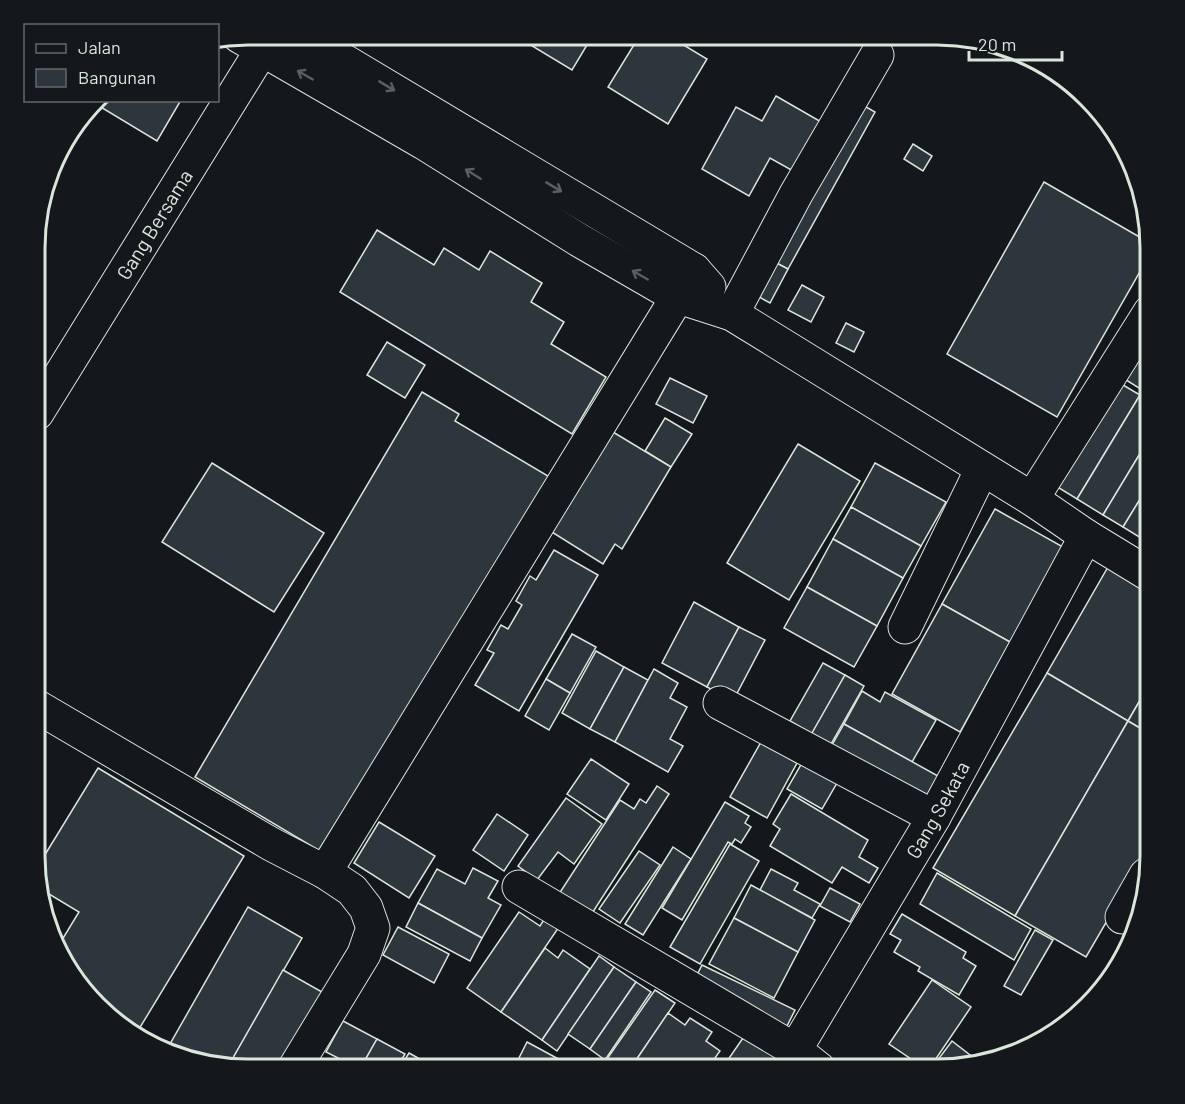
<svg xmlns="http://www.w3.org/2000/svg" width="1185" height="1104" viewBox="0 0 1185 1104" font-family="Barlow,sans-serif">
<rect width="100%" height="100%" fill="#14181c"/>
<g fill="#2c363c" stroke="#d8e6dc" stroke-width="1.5">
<polygon points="514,35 593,35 572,70"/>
<polygon points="640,35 667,35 707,59 668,124 608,87"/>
<polygon points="776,96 830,127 802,176 770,158 749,196 702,169 736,107 762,121"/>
<polygon points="96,100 181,100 157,141 94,103"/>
<polygon points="854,100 875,112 788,269 767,258"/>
<polygon points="913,144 932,156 923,171 904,159"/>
<polygon points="1044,182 1150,243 1150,254 1057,417 947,354"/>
<polygon points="377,230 434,265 444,248 479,270 490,251 542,283 531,302 564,322 551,344 606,377 572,434 340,292"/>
<polygon points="767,258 788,269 770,303 748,291"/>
<polygon points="802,285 824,297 811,322 788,310"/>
<polygon points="1150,317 1150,395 1115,373"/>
<polygon points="846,323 864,332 854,352 836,343"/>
<polygon points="387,342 425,365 405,398 367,375"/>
<polygon points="670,378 707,396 693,423 656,404"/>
<polygon points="1113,379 1140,395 1077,499 1051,483"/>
<polygon points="422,392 459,414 455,421 553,479 330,857 195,777"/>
<polygon points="1140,395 1150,401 1150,437 1103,515 1077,499"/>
<polygon points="665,418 692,434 671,467 645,451"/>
<polygon points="608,429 671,467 622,549 615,544 603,564 547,529"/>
<polygon points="1150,437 1150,483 1123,527 1103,515"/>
<polygon points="798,444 860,481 789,600 727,563"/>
<polygon points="212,463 324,533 274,612 162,542"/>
<polygon points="875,463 946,502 921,546 851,507"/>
<polygon points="1150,483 1150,541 1149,543 1123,527"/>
<polygon points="851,507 921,546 903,578 833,539"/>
<polygon points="995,509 1063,547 1010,642 942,604"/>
<polygon points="833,539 903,578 877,626 807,587"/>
<polygon points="554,550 598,575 519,711 475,685 494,653 487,650 501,625 508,629 522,605 516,601 530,576 536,580"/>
<polygon points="1108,567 1150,591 1150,683 1128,721 1047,673"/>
<polygon points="807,587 877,626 854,667 784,628"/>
<polygon points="694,602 739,627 707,687 662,663"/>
<polygon points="942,604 1010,642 960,732 892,694"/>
<polygon points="739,627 765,640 733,701 707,687"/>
<polygon points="572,634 596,647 570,693 546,679"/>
<polygon points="596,651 624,667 590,729 562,713"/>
<polygon points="823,663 845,675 812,734 790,721"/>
<polygon points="624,667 648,680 615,742 590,729"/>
<polygon points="654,669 678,683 670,698 687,707 670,739 683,746 668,772 615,742"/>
<polygon points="1047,673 1128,721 1015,916 933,868"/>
<polygon points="845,675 864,686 827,751 808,740"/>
<polygon points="546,679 570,693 549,730 525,716"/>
<polygon points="1150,683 1150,734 1128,721"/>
<polygon points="862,691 880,702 885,692 936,720 912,762 844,724"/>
<polygon points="1128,721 1150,734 1150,847 1086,957 1015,916"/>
<polygon points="844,724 938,776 922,804 828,752"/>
<polygon points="761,742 797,763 767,818 730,797"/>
<polygon points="806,756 841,776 822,809 787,789"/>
<polygon points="591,759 629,784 606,820 567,794"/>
<polygon points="98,768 244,856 136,1034 87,997 57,948 79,912 39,888 35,871"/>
<polygon points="657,786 669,794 589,918 557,897 620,800 634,809 640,799 646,803"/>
<polygon points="791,794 868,840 859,857 878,868 869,883 842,867 832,883 770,846 780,829 773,824"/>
<polygon points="566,798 602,824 574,864 558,852 537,880 518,866"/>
<polygon points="725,802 749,816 745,823 751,827 741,843 735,839 732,844 728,842 682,920 662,908"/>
<polygon points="497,814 528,835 504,871 473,850"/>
<polygon points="379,822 435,856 409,898 354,863"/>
<polygon points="730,844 759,861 700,964 670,947"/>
<polygon points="673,847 691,859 643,935 625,924"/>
<polygon points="639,851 660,865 620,923 599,909"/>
<polygon points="473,868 498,881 488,898 501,905 482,938 418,903 437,869 465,884"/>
<polygon points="771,869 798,883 794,890 820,904 812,918 760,890"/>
<polygon points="937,873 1031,929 1014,960 920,904"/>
<polygon points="751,885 815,920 798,952 734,918"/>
<polygon points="830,888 860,904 850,922 820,906"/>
<polygon points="418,903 482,938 470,961 406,927"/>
<polygon points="248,907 302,938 229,1065 166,1051"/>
<polygon points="519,912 540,926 547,915 561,924 501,1012 467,988"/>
<polygon points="902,914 966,952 963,958 976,966 959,995 918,971 920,967 894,952 901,940 890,934"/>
<polygon points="734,918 798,952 774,998 709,964"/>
<polygon points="398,927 449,954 434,983 383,955"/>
<polygon points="1131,927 1134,928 1130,944 1123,940"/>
<polygon points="1035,930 1053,940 1021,995 1004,986"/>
<polygon points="1123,940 1130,944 1129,950 1122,959 1115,954"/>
<polygon points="545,948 558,958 563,950 590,969 542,1040 501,1012"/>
<polygon points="1115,954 1122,959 1109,975 1105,972"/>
<polygon points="599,956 614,967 557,1051 542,1040"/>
<polygon points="702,965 795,1010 785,1030 692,985"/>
<polygon points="614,967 636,982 590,1049 568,1034"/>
<polygon points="283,970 322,992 278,1069 247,1069 229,1065"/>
<polygon points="932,980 971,1007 929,1069 926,1069 889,1044"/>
<polygon points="636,982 651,992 605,1060 590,1049"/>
<polygon points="655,990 675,1003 630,1069 600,1069"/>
<polygon points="668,1013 685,1025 690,1018 712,1032 706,1041 720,1051 707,1069 630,1069"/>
<polygon points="343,1021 377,1039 360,1069 326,1052"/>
<polygon points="745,1035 796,1069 726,1069 723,1067"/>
<polygon points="1033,1037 1038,1042 1017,1054"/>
<polygon points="377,1039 405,1054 396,1069 360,1069"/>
<polygon points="952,1041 979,1062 951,1069 931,1069"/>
<polygon points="527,1042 577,1069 526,1069 516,1064"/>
<polygon points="409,1053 436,1068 435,1069 399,1069"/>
</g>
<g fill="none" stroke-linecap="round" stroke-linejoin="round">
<defs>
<g id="minor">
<polyline points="301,35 694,270 709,287"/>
<polyline points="239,36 424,143 579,240 676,296 732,314 1032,499 1086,536 1150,575"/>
<polyline points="732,314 796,194 877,55"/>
<path id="s1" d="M37,413L271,35"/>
<polyline points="1032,499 1150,312"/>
<polyline points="905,627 982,469"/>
<polyline points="720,703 934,817"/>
<polyline points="36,706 271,844 325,872 352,890 366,908 373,928 364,954 294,1069"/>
<polyline points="325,872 694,270"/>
<polyline points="519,887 795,1050"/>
<polyline points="1122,917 1146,875"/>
<path id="s2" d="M819,1069L795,1050L934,817L1086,536"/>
</g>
</defs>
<use href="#minor" stroke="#d8e6dc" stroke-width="35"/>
<use href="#minor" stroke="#14181c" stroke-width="33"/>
</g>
<defs><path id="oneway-shaft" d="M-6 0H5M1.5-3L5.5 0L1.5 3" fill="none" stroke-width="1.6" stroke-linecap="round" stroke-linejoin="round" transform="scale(1.5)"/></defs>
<g stroke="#59605f">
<use href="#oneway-shaft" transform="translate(305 75) rotate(-150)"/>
<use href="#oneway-shaft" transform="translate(387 86) rotate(31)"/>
<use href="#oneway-shaft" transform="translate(473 174) rotate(-148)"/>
<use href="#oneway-shaft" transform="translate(554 187) rotate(31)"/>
<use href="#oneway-shaft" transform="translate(640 275) rotate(-150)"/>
</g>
<g text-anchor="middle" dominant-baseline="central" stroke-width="4.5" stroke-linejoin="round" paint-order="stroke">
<g font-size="20" fill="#d8e6dc" stroke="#14181c">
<text stroke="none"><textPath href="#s1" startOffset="222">Gang Bersama</textPath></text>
<text stroke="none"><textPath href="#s2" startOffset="310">Gang Sekata</textPath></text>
</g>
</g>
<path d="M0 0H1185V1104H0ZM248 45H937A203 203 0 0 1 1140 248V856A203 203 0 0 1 937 1059H248A203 203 0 0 1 45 856V248A203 203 0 0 1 248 45Z" fill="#14181c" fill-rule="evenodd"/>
<path fill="none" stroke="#d8e6dc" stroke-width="3" d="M248 45H937A203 203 0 0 1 1140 248V856A203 203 0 0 1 937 1059H248A203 203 0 0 1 45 856V248A203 203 0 0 1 248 45Z"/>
<rect x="24" y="24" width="195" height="78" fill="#14181c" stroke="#626a69" stroke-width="1.5"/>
<rect x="36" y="44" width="30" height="9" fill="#14181c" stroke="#626a69" stroke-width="1.5"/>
<text x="78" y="54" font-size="18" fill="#d8e6dc">Jalan</text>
<rect x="36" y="69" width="30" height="18" fill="#2c363c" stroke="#626a69" stroke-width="1.5"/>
<text x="78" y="84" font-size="18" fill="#d8e6dc">Bangunan</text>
<path d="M969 51v9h93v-9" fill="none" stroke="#d8e6dc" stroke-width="3"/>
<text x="978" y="51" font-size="18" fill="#d8e6dc" stroke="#14181c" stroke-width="4.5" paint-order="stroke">20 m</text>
</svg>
